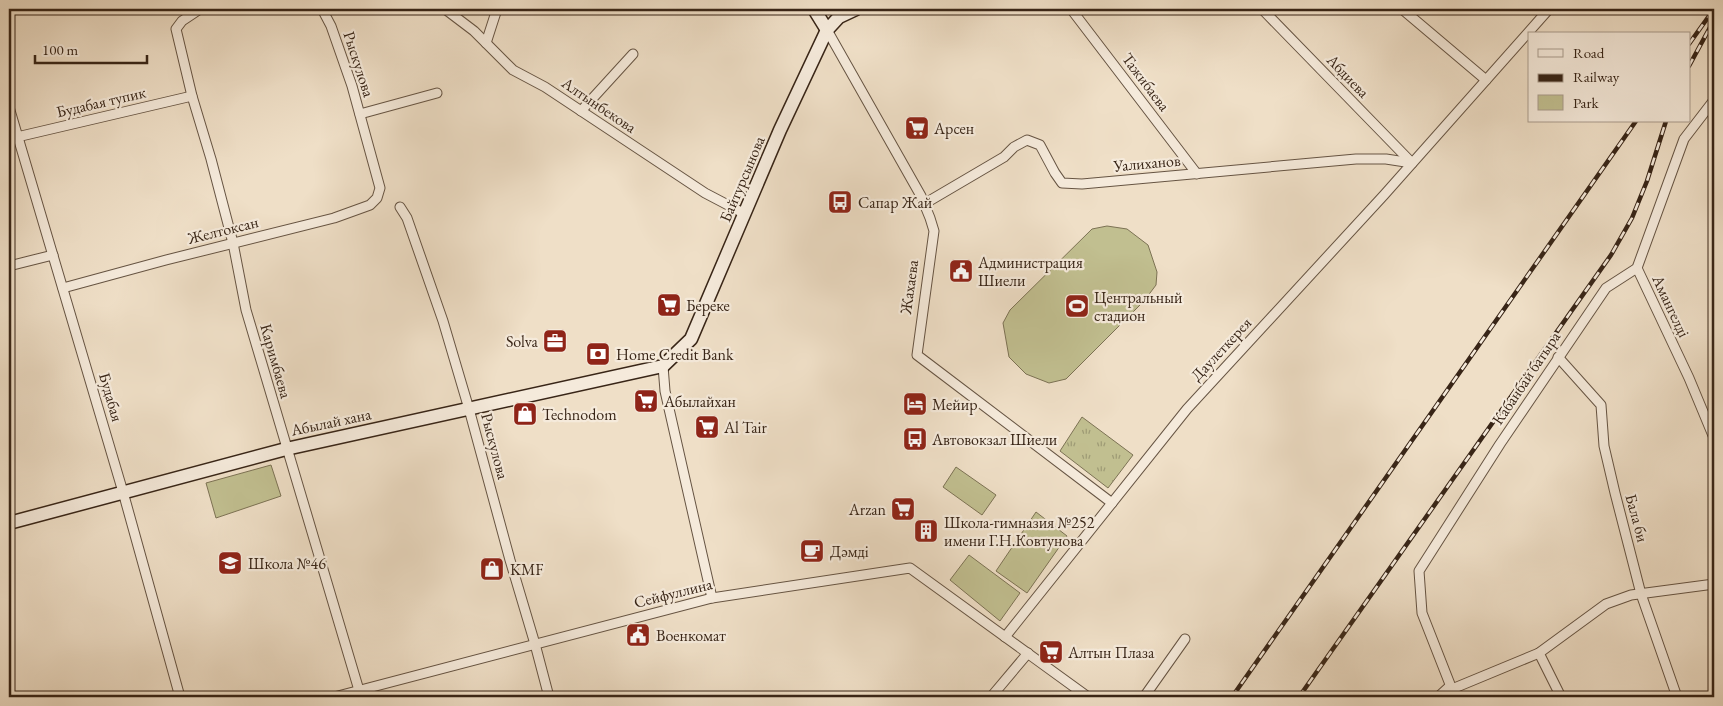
<svg xmlns="http://www.w3.org/2000/svg" width="1723" height="706" viewBox="0 0 1723 706" font-family="'EB Garamond',serif">
<defs>
<pattern id="park-tufts" width="24" height="20" patternUnits="userSpaceOnUse" patternTransform="scale(1.25)"><rect width="24" height="20" fill="#c1bf90"/><path d="M3 7l-1-3M5 7V3M7 7l1-3M15 17l-1-3M17 17v-4M19 17l1-3" fill="none" stroke="#9e9b75"/></pattern>
</defs>
<rect width="100%" height="100%" fill="#efdfc7"/>
<filter id="stains"><feTurbulence type="fractalNoise" baseFrequency=".004" numOctaves="4"/><feColorMatrix values="0 0 0 0 .2 0 0 0 0 .09 0 0 0 0 .02 0 0 0 .5 -.17"/></filter>
<radialGradient id="worn" r=".72"><stop offset=".6" stop-color="#630" stop-opacity="0"/><stop offset="1" stop-color="#630" stop-opacity=".3"/></radialGradient>
<g fill="#c1bf90" stroke="#7c7254">
<polygon points="1107,226 1127,229 1148,245 1157,272 1156,285 1144,301 1066,379 1049,383 1026,374 1009,357 1003,323 1010,310 1092,229"/>
<polygon points="271,465 281,496 216,518 206,483"/>
<polygon points="956,467 996,495 982,515 943,487"/>
<polygon points="1036,512 1067,536 1027,593 996,571"/>
<polygon points="969,555 1020,593 1000,621 950,580"/>
</g>
<polygon fill="url(#park-tufts)" stroke="#7c7254" points="1082,417 1133,455 1108,488 1060,451"/>
<g fill="none" stroke-linecap="round" stroke-linejoin="round">
<defs>
<g id="street">
<polyline points="200,9 182,21 176,29 192,96 211,159 233,243 246,310 361,697"/>
<polyline points="445,9 474,31 513,70 545,87 705,193 745,214"/>
<polyline points="1071,9 1197,174"/>
<polyline points="1262,9 1412,163"/>
<polyline points="1402,9 1486,80"/>
<polyline points="827,30 921,196 930,218 934,231 917,355 1112,503"/>
<polyline points="486,43 497,9"/>
<polyline points="9,107 123,492 180,697"/>
<polyline points="581,111 633,54"/>
<polyline points="360,114 437,93"/>
<polyline points="17,137 192,96"/>
<polyline points="924,204 1004,157 1014,147 1027,140 1040,145 1055,173 1062,183 1082,184 1356,159 1386,159 1412,163"/>
<polyline points="400,207 407,218 443,321 469,409 510,560 535,644 549,697"/>
<polyline points="9,266 53,255"/>
<polyline points="1637,268 1689,378 1714,438"/>
<polyline points="63,288 166,260 334,218 370,205 377,198 380,188 352,86 331,26 322,9"/>
<polyline points="1558,357 1601,405 1604,446 1615,493 1641,594 1677,697"/>
<polyline points="663,366 665,391 712,598"/>
<polyline points="1005,637 1187,409 1384,195 1549,9"/>
<polyline points="1539,653 1561,697"/>
<polyline points="1452,689 1539,653 1606,604 1631,595 1714,584"/>
<polyline points="334,697 712,598 910,568 1088,697"/>
<polyline points="991,697 1028,653"/>
<polyline points="1144,697 1185,639"/>
<polyline points="1438,697 1450,686"/>
<polyline points="1455,697 1422,613 1419,571 1500,444 1606,288 1637,268 1684,139 1714,100"/>
</g>
<g id="secondary">
<polyline points="814,9 827,30"/>
<polyline points="9,523 286,449 663,366 691,339 780,130 827,30 839,17 856,9"/>
</g>
</defs>
<use href="#street" stroke="#665443" stroke-width="11"/>
<use href="#secondary" stroke="#382517" stroke-width="15"/>
<use href="#street" stroke="#f5eadb" stroke-width="9"/>
<use href="#secondary" stroke="#f5eadb" stroke-width="12"/>
<defs>
<g id="rail">
<polyline points="1689,44 1714,9"/>
<polyline points="1689,66 1714,20"/>
<polyline points="1232,697 1636,121"/>
<polyline points="1299,697 1611,255 1632,218 1647,181 1666,121"/>
</g>
</defs>
<use href="#rail" stroke="#382517" stroke-width="4.5"/>
<use href="#rail" stroke="#f5eadb" stroke-width="2.5" stroke-dasharray="8" stroke-linecap="butt"/>
</g>
<defs>
<symbol id="supermarket-square" viewBox="-11 -11 22 22"><rect x="-9" y="-9" width="18" height="18" rx="4" fill="#8f2418" stroke="#f5eadb"/><path d="M-6-5.5h2.5l.6 2H6L4.5 2H-2.5L-4.4-4H-6ZM-1.5 3.2a1.3 1.3 0 1 0 .1 0ZM3 3.2a1.3 1.3 0 1 0 .1 0Z" fill="#fff"/></symbol>
<symbol id="bus-square" viewBox="-11 -11 22 22"><rect x="-9" y="-9" width="18" height="18" rx="4" fill="#8f2418" stroke="#f5eadb"/><path d="M-5-6H5V4H4V6H2V4H-2V6H-4V4H-5ZM-3.5-4V0h7V-4ZM-3.5 1.2v1.5H-2V1.2ZM2 1.2v1.5H3.5V1.2Z" fill="#fff"/></symbol>
<symbol id="civic-square" viewBox="-11 -11 22 22"><rect x="-9" y="-9" width="18" height="18" rx="4" fill="#8f2418" stroke="#f5eadb"/><path d="M-.6-6.5H3V-4.5H.6V-3L4-1V1h2V6H-6V1h2V-1L-.6-3ZM-1.2 2.5V6h2.4V2.5Z" fill="#fff"/></symbol>
<symbol id="stadium-square" viewBox="-11 -11 22 22"><rect x="-9" y="-9" width="18" height="18" rx="4" fill="#8f2418" stroke="#f5eadb"/><path d="M0-5a6.5 5 0 1 0 0 10a6.5 5 0 1 0 0-10ZM-3.5-1.8h7v3.6h-7Z" fill="#fff"/></symbol>
<symbol id="office-square" viewBox="-11 -11 22 22"><rect x="-9" y="-9" width="18" height="18" rx="4" fill="#8f2418" stroke="#f5eadb"/><path d="M-6-3h4V-5.5h4V-3h4V5H-6ZM-1-4.5V-3h2v-1.5ZM-6 0V1H6V0Z" fill="#fff"/></symbol>
<symbol id="bank-square" viewBox="-11 -11 22 22"><rect x="-9" y="-9" width="18" height="18" rx="4" fill="#8f2418" stroke="#f5eadb"/><path d="M-6-4H6V4H-6ZM0-2.3a2.3 2.3 0 1 0 0 4.6a2.3 2.3 0 1 0 0-4.6Z" fill="#fff"/></symbol>
<symbol id="hotel-square" viewBox="-11 -11 22 22"><rect x="-9" y="-9" width="18" height="18" rx="4" fill="#8f2418" stroke="#f5eadb"/><path d="M-6-4.5h1.5V1H6V5H4.5V3h-9V5H-6ZM-4 0a1.8 1.8 0 1 1 3.6 0ZM.5 0V-2.5h3Q6-2.5 6 0Z" fill="#fff"/></symbol>
<symbol id="shop-square" viewBox="-11 -11 22 22"><rect x="-9" y="-9" width="18" height="18" rx="4" fill="#8f2418" stroke="#f5eadb"/><path d="M-5-2.5h2.3a2.7 3.5 0 0 1 5.4 0H5L5.5 6h-11ZM-1.5-2.5h3a1.5 2.3 0 0 0-3 0Z" fill="#fff"/></symbol>
<symbol id="building-square" viewBox="-11 -11 22 22"><rect x="-9" y="-9" width="18" height="18" rx="4" fill="#8f2418" stroke="#f5eadb"/><path d="M-4-6H4V6H1V3H-1V6H-4ZM-2.5-4.3h1.7v1.8h-1.7ZM.8-4.3h1.7v1.8H.8ZM-2.5-1h1.7V.8h-1.7ZM.8-1h1.7V.8H.8Z" fill="#fff"/></symbol>
<symbol id="cafe-square" viewBox="-11 -11 22 22"><rect x="-9" y="-9" width="18" height="18" rx="4" fill="#8f2418" stroke="#f5eadb"/><path d="M-5.5-4.5H6V0H3Q3 3.5 0 3.5H-2.5Q-5.5 3.5-5.5 0ZM3-3.2v2h1.7v-2ZM-6 4.5H4V6H-6Z" fill="#fff"/></symbol>
<symbol id="school-square" viewBox="-11 -11 22 22"><rect x="-9" y="-9" width="18" height="18" rx="4" fill="#8f2418" stroke="#f5eadb"/><path d="M0-5L7-2L0 1L-7-2ZM-4 1L0 2.5L4 1V4Q0 6-4 4Z" fill="#fff"/></symbol>
</defs>
<g fill-rule="evenodd">
<use href="#supermarket-square" x="903" y="114" width="28" height="28"/>
<use href="#bus-square" x="826" y="188" width="28" height="28"/>
<use href="#civic-square" x="947" y="257" width="28" height="28"/>
<use href="#supermarket-square" x="655" y="291" width="28" height="28"/>
<use href="#stadium-square" x="1063" y="292" width="28" height="28"/>
<use href="#office-square" x="541" y="327" width="28" height="28"/>
<use href="#bank-square" x="584" y="340" width="28" height="28"/>
<use href="#supermarket-square" x="632" y="387" width="28" height="28"/>
<use href="#hotel-square" x="901" y="390" width="28" height="28"/>
<use href="#shop-square" x="511" y="400" width="28" height="28"/>
<use href="#supermarket-square" x="693" y="413" width="28" height="28"/>
<use href="#bus-square" x="901" y="425" width="28" height="28"/>
<use href="#supermarket-square" x="889" y="495" width="28" height="28"/>
<use href="#building-square" x="912" y="517" width="28" height="28"/>
<use href="#cafe-square" x="798" y="537" width="28" height="28"/>
<use href="#school-square" x="216" y="549" width="28" height="28"/>
<use href="#shop-square" x="478" y="555" width="28" height="28"/>
<use href="#civic-square" x="624" y="621" width="28" height="28"/>
<use href="#supermarket-square" x="1037" y="638" width="28" height="28"/>
</g>
<g text-anchor="middle" dominant-baseline="central" stroke-width="4.5" stroke-linejoin="round" paint-order="stroke">
<g font-size="16" fill="#382517" stroke="#f5eadb">
<text transform="translate(359 64) rotate(72)">Рыскулова</text>
<text transform="translate(1348 76) rotate(46)">Абдиева</text>
<text transform="translate(1146 82) rotate(53)">Тажибаева</text>
<text transform="translate(101 102) rotate(-13)">Будабая тупик</text>
<text transform="translate(599 105) rotate(34)">Алтынбекова</text>
<text transform="translate(1147 163) rotate(-5)">Уалиханов</text>
<text transform="translate(742 179) rotate(-67)">Байтурсынова</text>
<text transform="translate(223 230) rotate(-14)">Желтоксан</text>
<text transform="translate(909 287) rotate(-82)">Жахаева</text>
<text transform="translate(1671 306) rotate(65)">Амангелді</text>
<text transform="translate(1221 349) rotate(-47)">Даулеткерея</text>
<text transform="translate(276 361) rotate(74)">Каримбаева</text>
<text transform="translate(1526 378) rotate(-56)">Кабанбай батыра</text>
<text transform="translate(111 397) rotate(74)">Будабая</text>
<text transform="translate(331 422) rotate(-12)">Абылай хана</text>
<text transform="translate(495 446) rotate(75)">Рыскулова</text>
<text transform="translate(1637 518) rotate(75)">Бала би</text>
<text transform="translate(673 593) rotate(-14)">Сейфуллина</text>
</g>
<g font-size="16" fill="#382517" stroke="#f5eadb" text-anchor="start">
<text x="934" y="128">Арсен</text>
<text x="858" y="202">Сапар Жай</text>
<text x="978" y="262">Администрация<tspan x="978" dy="18">Шиели</tspan></text>
<text x="1094" y="297">Центральный<tspan x="1094" dy="18">стадион</tspan></text>
<text x="686" y="305">Береке</text>
<text x="538" y="341" text-anchor="end">Solva</text>
<text x="616" y="354">Home Credit Bank</text>
<text x="664" y="401">Абылайхан</text>
<text x="932" y="404">Мейир</text>
<text x="542" y="414">Technodom</text>
<text x="724" y="427">Al Tair</text>
<text x="932" y="439">Автовокзал Шиели</text>
<text x="886" y="509" text-anchor="end">Arzan</text>
<text x="944" y="522">Школа-гимназия №252<tspan x="944" dy="18">имени Г.Н.Ковтунова</tspan></text>
<text x="830" y="551">Дәмді</text>
<text x="248" y="563">Школа №46</text>
<text x="510" y="569">KMF</text>
<text x="656" y="635">Военкомат</text>
<text x="1068" y="652">Алтын Плаза</text>
</g>
</g>
<rect width="1723" height="706" fill="none" stroke="#efdfc7" stroke-width="30"/>
<rect x="10" y="10" width="1703" height="686" fill="none" stroke="#382517" stroke-width="2.5"/>
<rect x="15" y="15" width="1693" height="676" fill="none" stroke="#382517"/>
<rect x="1528" y="32" width="162" height="90" fill="#f5eadb" stroke="#a99b8d"/>
<rect x="1538" y="49" width="25" height="8" fill="#f5eadb" stroke="#a99b8d"/>
<text x="1573" y="58" font-size="15" fill="#382517">Road</text>
<rect x="1538" y="74" width="25" height="8" fill="#382517" stroke="#a99b8d"/>
<text x="1573" y="82" font-size="15" fill="#382517">Railway</text>
<rect x="1538" y="95" width="25" height="15" fill="#c1bf90" stroke="#a99b8d"/>
<text x="1573" y="108" font-size="15" fill="#382517">Park</text>
<path d="M35 55v8h112v-8" fill="none" stroke="#382517" stroke-width="2.5"/>
<text x="42" y="55" font-size="15" fill="#382517" stroke="#f5eadb" stroke-width="4" paint-order="stroke">100 m</text>
<rect width="100%" height="100%" filter="url(#stains)"/>
<rect width="100%" height="100%" fill="url(#worn)"/>
</svg>
